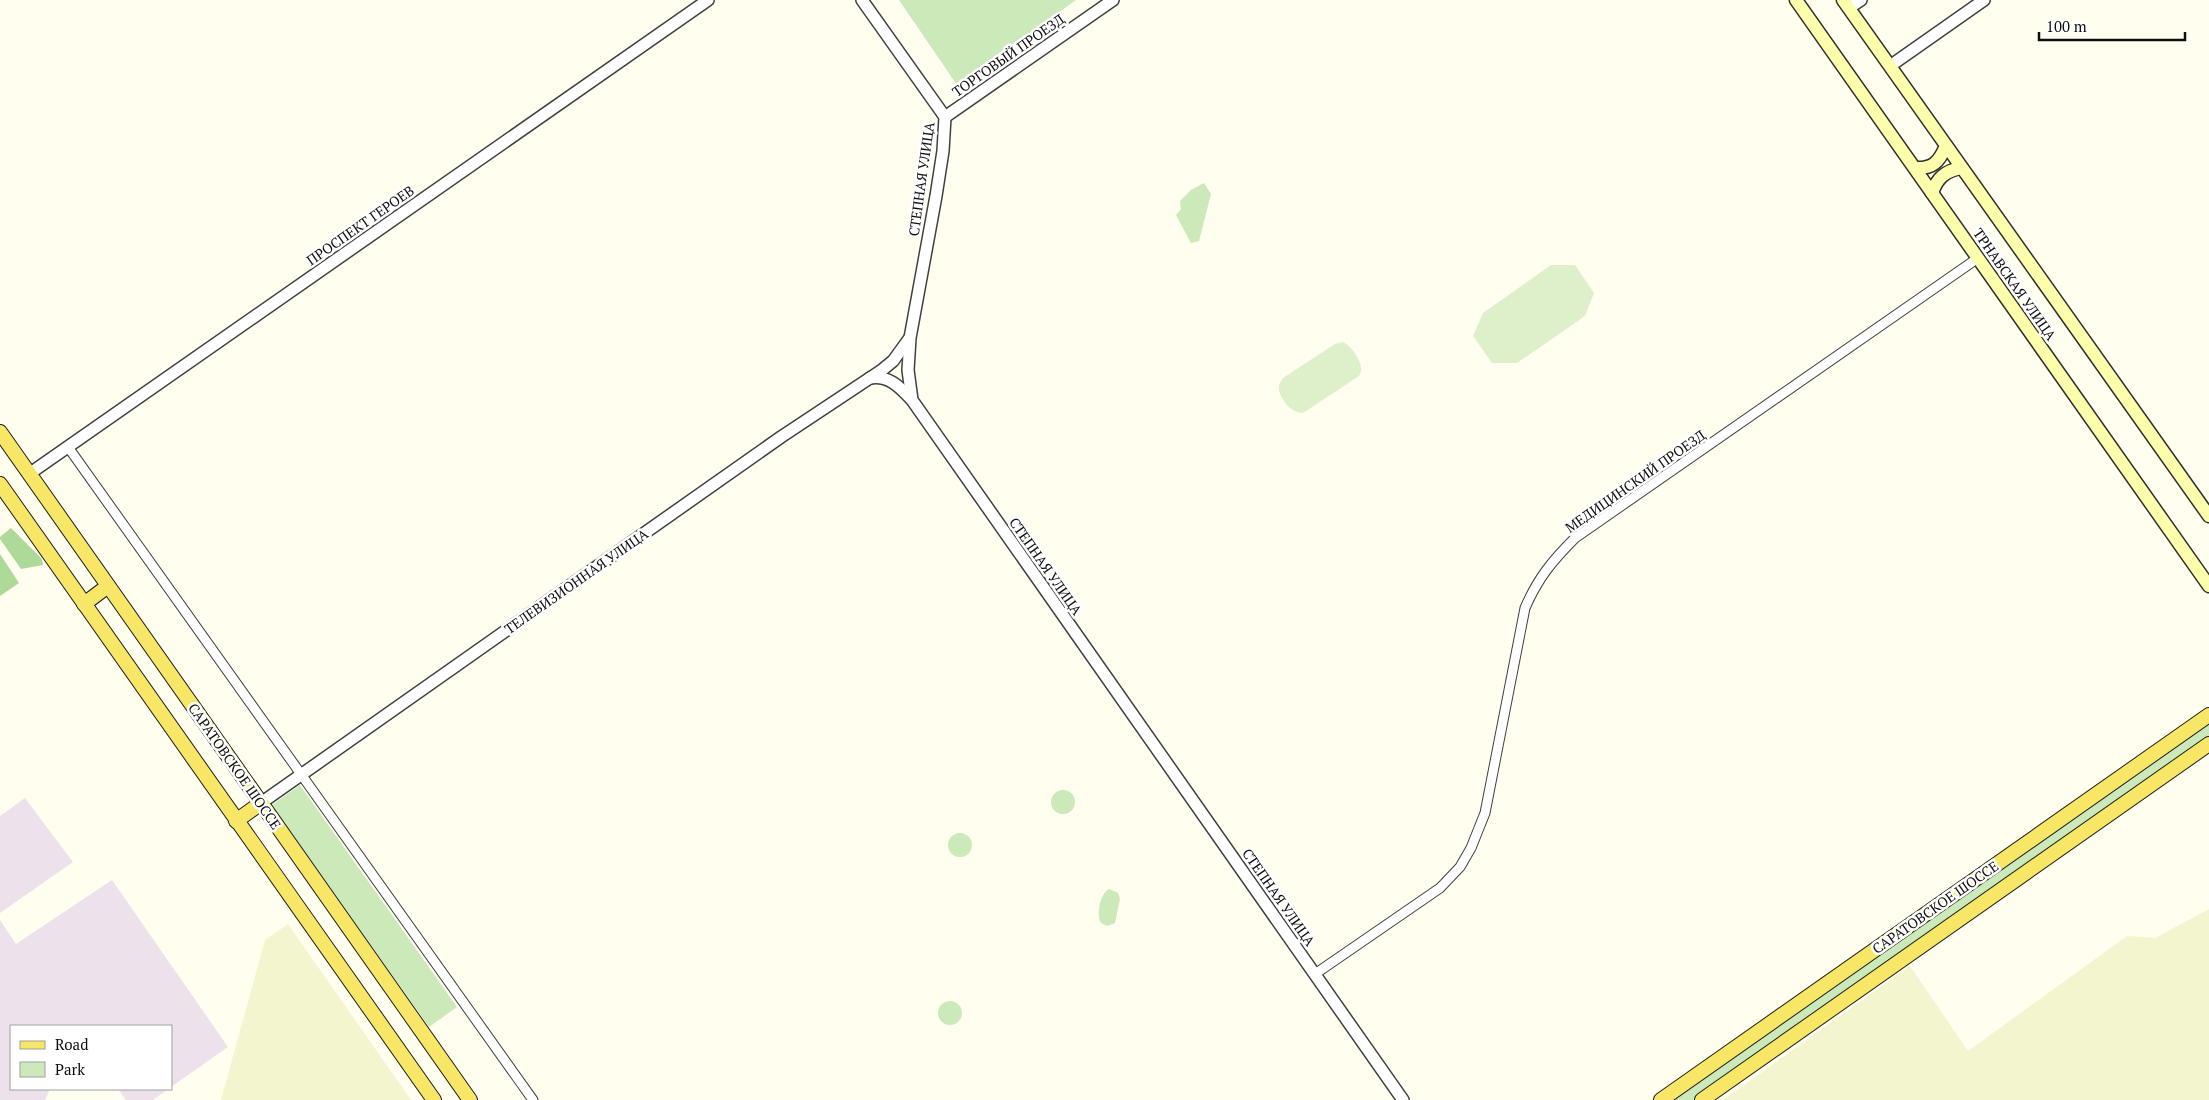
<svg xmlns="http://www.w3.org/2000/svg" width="2209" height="1100" viewBox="0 0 2209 1100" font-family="'PT Serif',serif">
<rect width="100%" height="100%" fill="#fffeef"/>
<g fill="#ede2ec">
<polygon points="25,798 73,862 0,913 0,816"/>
<polygon points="112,880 228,1047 171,1087 171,1026 11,1026 11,1089 50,1089 45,1100 0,1100 0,920 16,944"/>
<polygon points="118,1089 168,1089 153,1100 126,1100"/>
</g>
<g fill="#f3f5cf">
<polygon points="2209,909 2209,1100 1723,1100 1910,966 1968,1051 2127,936 2155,938"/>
<polygon points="288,924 411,1100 221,1100 265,940"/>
</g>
<g fill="#cce9b9">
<polygon points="899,0 1076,0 957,85"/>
<polygon points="1204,183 1211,194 1199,241 1191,243 1176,215 1181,209 1180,201 1191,190"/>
<polygon points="2209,721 2209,738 1694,1100 1670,1100"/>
<polygon points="300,785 457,1007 429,1027 272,805"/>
<circle cx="1063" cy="802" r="12"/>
<circle cx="960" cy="845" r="12"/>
<path d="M1109,889L1118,893L1120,899L1115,923L1107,926L1101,923C1096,914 1100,894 1109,889Z"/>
<circle cx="950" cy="1013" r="12"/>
</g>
<g fill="#adda98">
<polygon points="11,528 42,559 43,565 21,569 0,539 0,537"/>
<polygon points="0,554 19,583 0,596"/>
</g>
<g fill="#def0ca">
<polygon points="1551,265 1575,265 1594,293 1585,316 1517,363 1492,363 1473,336 1483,313"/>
<path d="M1343,342C1353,347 1366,366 1359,376L1303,413C1292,414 1277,397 1279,385C1280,382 1282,380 1283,378L1335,344Z"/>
</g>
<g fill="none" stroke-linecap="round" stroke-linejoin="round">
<defs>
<g id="minor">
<polyline points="68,447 533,1100"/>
<path d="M1315,974L1440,888L1460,867L1471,848L1485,813L1525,608C1538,578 1552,561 1575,538L1978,258"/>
</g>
<g id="tertiary">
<polyline points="862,0 945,117 943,151 936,196 910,338 908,370 912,400 1403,1100"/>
<polyline points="1849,8 1861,0"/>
<polyline points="1890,66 1984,0"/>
<polyline points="945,117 1113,0"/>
<path d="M870,378C888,375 899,386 911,399"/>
<polyline points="29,474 708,0"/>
<polyline points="261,803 781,437 882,370 893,361 909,339"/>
</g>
<g id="secondary">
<polyline points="1796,0 2209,586"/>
<polyline points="1843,0 2209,516"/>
<path d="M1915,168C1933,169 1939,162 1946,146"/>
<path d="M1932,193C1937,178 1945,171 1961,168"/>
</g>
<g id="primary">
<polyline points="0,432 470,1100"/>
<polyline points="0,484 434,1100"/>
<polyline points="84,604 108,586"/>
<polyline points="236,821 261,803"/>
<polyline points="1661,1100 2209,715"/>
<polyline points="1702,1100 2209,744"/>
</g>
</defs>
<use href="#minor" stroke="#414141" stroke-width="11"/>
<use href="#tertiary" stroke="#414141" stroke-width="14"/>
<use href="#secondary" stroke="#303030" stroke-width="15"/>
<use href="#primary" stroke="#1f1f1f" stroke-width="16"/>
<use href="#minor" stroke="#fff" stroke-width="9"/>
<use href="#tertiary" stroke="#fff" stroke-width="11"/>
<use href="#secondary" stroke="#fdfeab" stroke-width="12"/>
<use href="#primary" stroke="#f8e766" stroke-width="14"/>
</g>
<g text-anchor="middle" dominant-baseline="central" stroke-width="5" stroke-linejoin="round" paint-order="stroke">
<g font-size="14" fill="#0e0e0e" stroke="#fff">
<text transform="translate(1008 55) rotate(-35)">ТОРГОВЫЙ ПРОЕЗД</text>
<text transform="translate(921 179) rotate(-82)">СТЕПНАЯ УЛИЦА</text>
<text transform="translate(360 225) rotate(-35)">ПРОСПЕКТ ГЕРОЕВ</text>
<text transform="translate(2015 284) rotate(55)">ТРНАВСКАЯ УЛИЦА</text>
<text transform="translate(1635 481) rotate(-35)">МЕДИЦИНСКИЙ ПРОЕЗД</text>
<text transform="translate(1046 566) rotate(55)">СТЕПНАЯ УЛИЦА</text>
<text transform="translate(576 581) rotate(-35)">ТЕЛЕВИЗИОННАЯ УЛИЦА</text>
<text transform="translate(235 766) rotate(55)">САРАТОВСКОЕ ШОССЕ</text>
<text transform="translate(1279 897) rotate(55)">СТЕПНАЯ УЛИЦА</text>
<text transform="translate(1935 907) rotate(-35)">САРАТОВСКОЕ ШОССЕ</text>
</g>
</g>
<rect x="10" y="1025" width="162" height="65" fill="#ffffff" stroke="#9f9f9f"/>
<rect x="20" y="1041" width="25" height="8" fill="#f8e766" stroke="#9f9f9f"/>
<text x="55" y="1050" font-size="15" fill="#0e0e0e">Road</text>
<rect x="20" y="1062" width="25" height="15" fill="#cce9b9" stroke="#9f9f9f"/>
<text x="55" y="1075" font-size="15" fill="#0e0e0e">Park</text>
<path d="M2039 32v8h146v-8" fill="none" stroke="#0e0e0e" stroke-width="2.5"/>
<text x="2046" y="32" font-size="15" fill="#0e0e0e" stroke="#ffffff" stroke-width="4" paint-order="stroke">100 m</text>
</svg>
